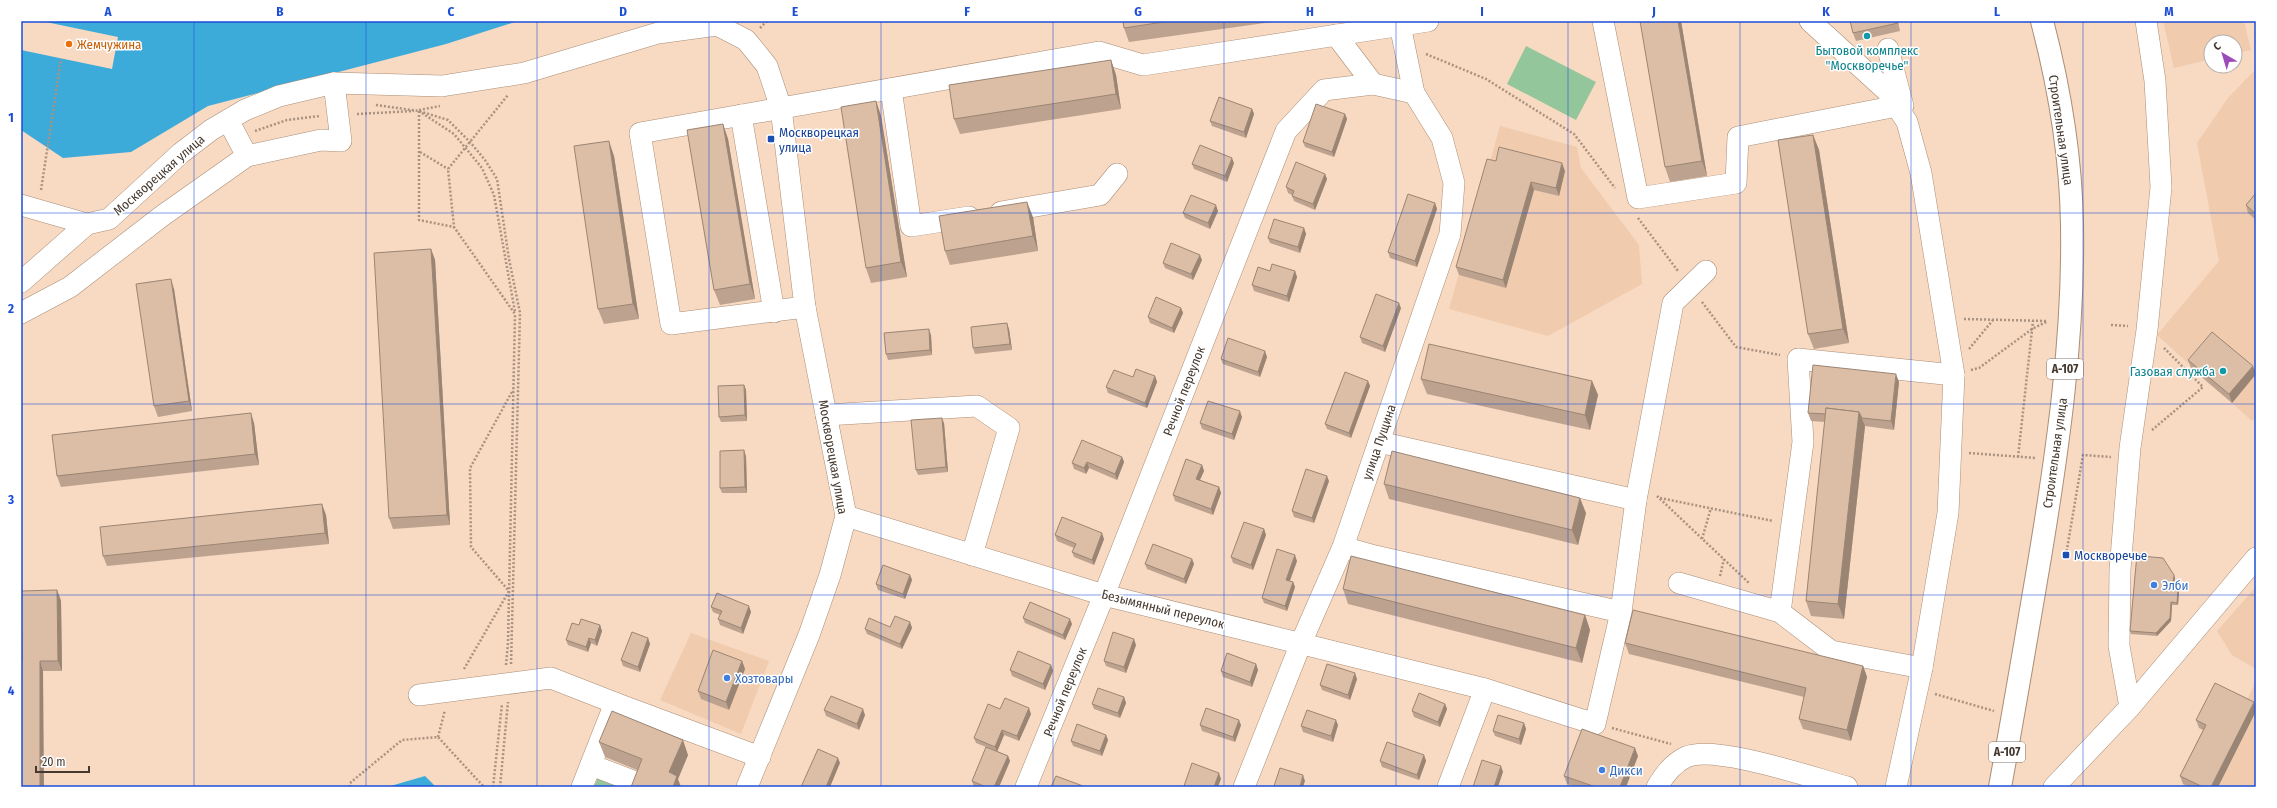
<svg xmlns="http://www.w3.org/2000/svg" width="2277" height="808" viewBox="0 0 2277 808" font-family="'Fira Sans Condensed',sans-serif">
<rect width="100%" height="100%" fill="#f8d9c1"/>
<g fill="#f0cbae">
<polygon points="2163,21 2244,21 2251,50 2235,53 2235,42 2211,42 2211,59 2174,68"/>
<polygon points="2256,69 2256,417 2252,421 2157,335 2219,261 2197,143 2228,98"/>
<polygon points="1500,126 1577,147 1581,168 1639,245 1642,284 1548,336 1449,309"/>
<polygon points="2256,587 2256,669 2232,655 2217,631"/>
<polygon points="691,633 769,661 741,734 660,700"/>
<polygon points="2256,681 2256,787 2182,787 2208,733 2245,705"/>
</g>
<g fill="#94c69b">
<polygon points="1526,46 1596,82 1576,120 1507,84"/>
<polygon points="599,775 625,787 594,787"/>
</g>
<g fill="#3cabda">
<polygon points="21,21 518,21 446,44 208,106 131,152 63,158 21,130"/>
<polygon points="425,776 436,787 387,787"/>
</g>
<polygon fill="#f8d9c1" points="22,21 41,21 118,37 112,69 21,50"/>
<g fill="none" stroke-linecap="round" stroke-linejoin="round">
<defs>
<g id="minor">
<polyline points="1603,21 1638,198 1736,183 1738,137 1897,106"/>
<polyline points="1810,21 1887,91 1907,122 1921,173 1954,375 1948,513 1922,668 1896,787"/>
<polyline points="1336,35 1373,84"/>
<polyline points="1888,49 1903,106"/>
<polyline points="891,89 911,226 969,217"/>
<polyline points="741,115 774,312"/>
<polyline points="228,120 247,156 321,140 341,141 334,83"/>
<polyline points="21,205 87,224 109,219 181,153 211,130 245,110 279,96 334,83 442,86 524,73 658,33 717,25 746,40 767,66 781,108 805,307 846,516 830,575 809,635 747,787"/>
<polyline points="1001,212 1100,195 1117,174"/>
<polyline points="21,282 87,224"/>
<polyline points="805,307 671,324 640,133 1099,52 1143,65 1428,21"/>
<polyline points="21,313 70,287 162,216 247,156"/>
<polyline points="826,415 977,406 1009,428 972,555"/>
<polyline points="1379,442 1636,500"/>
<polyline points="846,516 1104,595 1485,689 1595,724 1621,612 1375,556 1343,547"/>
<polyline points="1679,583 1780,612 1831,651 1922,668"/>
<polyline points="1621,612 1636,500 1673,303 1706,271"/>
<polyline points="1780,612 1803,442 1798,359 1954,375"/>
<polyline points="419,695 551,678 615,703"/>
<polyline points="2130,707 2119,646 2120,570 2130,448 2147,330 2161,187 2155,81 2146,21"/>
<polyline points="591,765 633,781 630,787"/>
<polyline points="582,787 615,703 760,757"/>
<polyline points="1026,787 1104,595 1286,131 1324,90 1373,84 1414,93"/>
<polyline points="1244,787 1301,643 1343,547 1450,234 1454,183 1442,138 1414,93 1400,25"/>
<polyline points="1448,787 1485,689"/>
<path d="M1657,787C1664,775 1673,763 1686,757C1715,744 1813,778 1847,787"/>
<polyline points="2054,787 2130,707 2256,558"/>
</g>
<path id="highway" d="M2000,787C2014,711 2027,634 2040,557C2058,448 2074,336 2072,225C2071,157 2059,86 2042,21"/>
</defs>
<use href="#minor" stroke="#aa8e77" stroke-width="22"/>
<use href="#highway" stroke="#aa8e77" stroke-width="24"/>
<g stroke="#a99280" stroke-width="2.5" stroke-dasharray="2 2" stroke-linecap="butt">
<polyline points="760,28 767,21"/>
<polyline points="1426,54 1486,79 1574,134 1615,188"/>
<polyline points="376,105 419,111 448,120 470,142 485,160 497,179 509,259 520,313 511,665"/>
<polyline points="419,110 440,106"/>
<polyline points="419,111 419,220 454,227"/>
<polyline points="422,113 454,134 482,168 494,195 515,312"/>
<polyline points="357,114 414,111"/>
<polyline points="255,131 287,120 320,116"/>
<polyline points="420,152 448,169"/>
<polyline points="41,190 61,59"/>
<polyline points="1638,218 1678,271"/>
<polyline points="1702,302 1736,347 1780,355"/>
<polyline points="1964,319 2047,321"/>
<polyline points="2111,325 2128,326"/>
<polyline points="1969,349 1993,320"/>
<polyline points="1971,370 1979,368 2032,329 2048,321"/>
<polyline points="2152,430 2203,387 2164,348"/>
<polyline points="1969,453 2036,458"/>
<polyline points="2018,457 2033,321"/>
<polyline points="1657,496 1749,583"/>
<polyline points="1660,498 1773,521"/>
<polyline points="1702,539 1711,508"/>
<polyline points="2066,555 2083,455 2111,457"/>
<polyline points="1720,576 1724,559"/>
<polyline points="506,665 508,643 515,314 454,227 448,169 508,95"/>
<polyline points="464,669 509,591 471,547 470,468 513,390"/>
<polyline points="1935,694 1994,711"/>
<polyline points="1612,728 1671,744"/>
<polyline points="438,737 445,710"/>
<polyline points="350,787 350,783 402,740 438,737 484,787"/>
<polyline points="493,787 502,704"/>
<polyline points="500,787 508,702"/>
</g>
<use href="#minor" stroke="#fff" stroke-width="21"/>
<use href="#highway" stroke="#fff" stroke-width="22"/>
</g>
<g fill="#bda38f">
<polygon points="1123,21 1279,21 1129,42 1124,28"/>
<polygon points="1681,21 1707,176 1670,182 1665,167"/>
<polygon points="1850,21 1898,21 1900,31 1856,41 1853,33"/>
<polygon points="1111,60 1116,75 1121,109 960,134 954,119"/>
<polygon points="876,101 881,116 907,277 871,283 866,268"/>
<polygon points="1252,109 1254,114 1246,138 1212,126 1210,121"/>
<polygon points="1345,114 1347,119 1334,157 1305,147 1303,142"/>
<polygon points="723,124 728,139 755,299 720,305 714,290"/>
<polygon points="1813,135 1819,150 1849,343 1814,349 1808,334"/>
<polygon points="614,156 639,319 604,324 598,309"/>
<polygon points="1496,161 1565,171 1559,196 1534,190 1506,288 1459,275 1456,267"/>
<polygon points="1234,163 1227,182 1194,169 1192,164"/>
<polygon points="1325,174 1327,179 1315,210 1294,201 1292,196 1292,195 1288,193 1286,187"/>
<polygon points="2256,193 2256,220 2248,213 2246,205"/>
<polygon points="1435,203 1437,209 1417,267 1390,258 1388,252"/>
<polygon points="1218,211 1210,229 1185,218 1183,213"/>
<polygon points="1033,217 1038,251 950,265 945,251"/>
<polygon points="1304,228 1306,234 1300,253 1270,243 1268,238"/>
<polygon points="431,249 435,260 450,525 393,529 389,518"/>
<polygon points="1202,260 1193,280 1165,268 1163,263"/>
<polygon points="1270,271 1295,271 1297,277 1289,302 1254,291 1252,285"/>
<polygon points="174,289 192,411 158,417 154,406"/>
<polygon points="1181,308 1183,313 1174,333 1150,323 1148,317"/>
<polygon points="1401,308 1385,352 1362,343 1360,337"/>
<polygon points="1009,329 1012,350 975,354 973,348"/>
<polygon points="931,335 932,355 888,360 886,354"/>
<polygon points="1267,357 1260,377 1223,364 1221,359"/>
<polygon points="2188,360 2256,374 2232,403 2191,368"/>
<polygon points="1155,376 1157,382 1147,408 1108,393 1106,387 1133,377"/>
<polygon points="1421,379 1592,381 1598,395 1590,430 1427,394"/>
<polygon points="1368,381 1370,386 1351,438 1327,429 1325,424"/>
<polygon points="1899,382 1894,430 1865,426 1844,619 1811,616 1806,601 1825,422 1811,421 1808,413"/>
<polygon points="744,385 746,390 747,421 721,422 719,417"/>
<polygon points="1242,417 1234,440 1202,429 1200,423"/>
<polygon points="254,423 259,465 61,487 57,476"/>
<polygon points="944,423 948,472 918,475 916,470"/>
<polygon points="746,456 747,493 722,493 720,488"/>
<polygon points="1122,457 1124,462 1117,480 1089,468 1086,474 1074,469 1072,463"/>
<polygon points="1202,465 1204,471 1200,480 1219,487 1221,493 1213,515 1175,501 1173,495"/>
<polygon points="1329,481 1314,523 1294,517 1292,511"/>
<polygon points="1384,484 1586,513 1578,545 1389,499"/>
<polygon points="326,515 329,544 107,566 103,556"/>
<polygon points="1264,529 1266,535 1253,570 1233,563 1231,557"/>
<polygon points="1055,535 1104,539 1094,565 1074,557 1072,552 1074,548 1057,541"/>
<polygon points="2142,556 2175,578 2174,590 2179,593 2178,605 2172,605 2171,621 2157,636 2131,634 2130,631"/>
<polygon points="1192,559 1194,564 1186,584 1147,569 1145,564"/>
<polygon points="1297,561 1290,581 1293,582 1295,587 1287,611 1264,603 1262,598"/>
<polygon points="910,575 912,580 905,599 878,590 876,584"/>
<polygon points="1343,589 1585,615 1590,630 1582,663 1348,604"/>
<polygon points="57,590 61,601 62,671 43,671 22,661"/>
<polygon points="711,607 751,612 743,634 720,625 718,619 720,615 713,612"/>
<polygon points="1023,618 1072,624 1065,640 1025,623"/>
<polygon points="910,622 912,628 902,649 867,634 865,629 890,627"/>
<polygon points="579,625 600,625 602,631 597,646 591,643 588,652 568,645 566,640"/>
<polygon points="648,638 650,644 640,672 623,666 621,660"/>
<polygon points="1625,643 1863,666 1867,677 1851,741 1803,729 1799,719 1804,697 1629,654"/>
<polygon points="1136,645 1126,673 1106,666 1104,661"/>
<polygon points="742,661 745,669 729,710 701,699 698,691"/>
<polygon points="1256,664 1258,670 1252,687 1223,677 1221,671"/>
<polygon points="1051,665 1053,671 1045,690 1012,676 1010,670"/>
<polygon points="1357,679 1350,700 1322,690 1320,685"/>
<polygon points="1124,697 1126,703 1120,718 1094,709 1092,704"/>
<polygon points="1445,704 1447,709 1440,727 1414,717 1412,711"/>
<polygon points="1000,709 1031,714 1019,741 1004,735 997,751 1008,756 1010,761 999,787 974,787 972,781 986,747 976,743 974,738"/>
<polygon points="2256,709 2256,711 2218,787 2190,787 2183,784 2180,776 2203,730 2199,728 2196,720"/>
<polygon points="824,710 865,715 859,730 826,716"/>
<polygon points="1524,723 1526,729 1521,745 1495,736 1493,731"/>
<polygon points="1200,725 1241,725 1235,742 1202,731"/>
<polygon points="1338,725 1333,742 1303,732 1301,726"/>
<polygon points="1106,735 1108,740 1102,756 1073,746 1071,741"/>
<polygon points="599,742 688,755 678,779 637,770 605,757"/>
<polygon points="1424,755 1426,761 1419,780 1382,767 1380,761"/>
<polygon points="1638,756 1626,787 1576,787 1567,784 1564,776"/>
</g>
<g fill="#9a8574">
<polygon points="1678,21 1681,21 1707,176 1702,161"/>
<polygon points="1111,60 1116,75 1121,109 1116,94"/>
<polygon points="876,101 881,116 907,277 901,262"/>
<polygon points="1252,109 1254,114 1246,138 1244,132"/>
<polygon points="1345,114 1347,119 1334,157 1332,152"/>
<polygon points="723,124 728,139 755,299 750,284"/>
<polygon points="1813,135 1819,150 1849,343 1843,329"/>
<polygon points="609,141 614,156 639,319 633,304"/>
<polygon points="1232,158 1234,163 1227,182 1225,176"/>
<polygon points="1562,163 1565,171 1559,196 1556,188"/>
<polygon points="1325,174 1327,179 1315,210 1313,204"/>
<polygon points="1531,182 1534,190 1506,288 1503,280"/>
<polygon points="1027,202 1033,217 1038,251 1033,236"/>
<polygon points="1435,203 1437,209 1417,267 1415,261"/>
<polygon points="1216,205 1218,211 1210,229 1208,223"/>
<polygon points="1304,228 1306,234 1300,253 1298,247"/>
<polygon points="431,249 435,260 450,525 447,515"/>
<polygon points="1200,255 1202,260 1193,280 1191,274"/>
<polygon points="1295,271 1297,277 1289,302 1287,296"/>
<polygon points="171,279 174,289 192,411 189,401"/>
<polygon points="1399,303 1401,308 1385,352 1383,346"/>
<polygon points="1181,308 1183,313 1174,333 1172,328"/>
<polygon points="1007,323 1009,329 1012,350 1010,344"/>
<polygon points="929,329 931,335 932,355 930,350"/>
<polygon points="1265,351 1267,357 1260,377 1258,372"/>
<polygon points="2253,366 2256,374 2232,403 2229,394"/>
<polygon points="1896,374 1899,382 1894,430 1891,421"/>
<polygon points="1155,376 1157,382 1147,408 1145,403"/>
<polygon points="1368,381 1370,386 1351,438 1349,433"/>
<polygon points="1592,381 1598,395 1590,430 1585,415"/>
<polygon points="744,385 746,390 747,421 745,415"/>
<polygon points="1240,411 1242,417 1234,440 1232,434"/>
<polygon points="1859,412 1865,426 1844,619 1838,604"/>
<polygon points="251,413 254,423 259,465 255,454"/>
<polygon points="942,418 944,423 948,472 946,467"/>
<polygon points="744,450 746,456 747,493 745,487"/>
<polygon points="1122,457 1124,462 1117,480 1115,474"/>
<polygon points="1087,462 1089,468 1086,474 1084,468"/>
<polygon points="1202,465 1204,471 1198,484 1196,479"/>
<polygon points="1327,476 1329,481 1314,523 1312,518"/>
<polygon points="1219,487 1221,493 1213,515 1211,509"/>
<polygon points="1580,498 1586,513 1578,545 1572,530"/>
<polygon points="322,504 326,515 329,544 325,533"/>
<polygon points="1264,529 1266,535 1253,570 1251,565"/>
<polygon points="1102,533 1104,539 1094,565 1092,560"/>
<polygon points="1295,555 1297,561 1288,585 1286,580"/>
<polygon points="1192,559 1194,564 1186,584 1184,579"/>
<polygon points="910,575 912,580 905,599 903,594"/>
<polygon points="2174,575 2175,578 2173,593 2172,590"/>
<polygon points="1293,582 1295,587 1287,611 1285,606"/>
<polygon points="57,590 61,601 62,671 58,661"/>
<polygon points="2178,590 2179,593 2178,605 2177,603"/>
<polygon points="2171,602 2172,605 2171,621 2157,636 2156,633"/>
<polygon points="749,606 751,612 743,634 741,628"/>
<polygon points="1585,615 1590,630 1582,663 1576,648"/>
<polygon points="1070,619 1072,624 1065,640 1063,635"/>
<polygon points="910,622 912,628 902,649 900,644"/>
<polygon points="600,625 602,631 597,646 595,640"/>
<polygon points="589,638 591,643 588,652 586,647"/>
<polygon points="648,638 650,644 640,672 638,667"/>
<polygon points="1134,639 1136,645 1126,673 1124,667"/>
<polygon points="40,661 43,671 44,787 40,787"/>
<polygon points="742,661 745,669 729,710 726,702"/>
<polygon points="1256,664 1258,670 1252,687 1250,682"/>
<polygon points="1051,665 1053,671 1045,690 1043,684"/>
<polygon points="1863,666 1867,677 1851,741 1847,730"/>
<polygon points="1355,673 1357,679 1350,700 1348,695"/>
<polygon points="1124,697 1126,703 1120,718 1118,713"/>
<polygon points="2254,702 2256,709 2256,711 2218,787 2211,787"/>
<polygon points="1445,704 1447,709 1440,727 1438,722"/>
<polygon points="1029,708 1031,714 1019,741 1017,736"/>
<polygon points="863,709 865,715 859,730 857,724"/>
<polygon points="1239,720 1241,725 1235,742 1233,737"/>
<polygon points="1336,720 1338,725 1333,742 1331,736"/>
<polygon points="1524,723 1526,729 1521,745 1519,739"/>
<polygon points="1002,730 1004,735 997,752 995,747"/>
<polygon points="1106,735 1108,740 1102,756 1100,751"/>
<polygon points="683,740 688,755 678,779 681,787 673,787 669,772"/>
<polygon points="1635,748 1638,756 1626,787 1620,787"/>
<polygon points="1424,755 1426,761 1419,780 1417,775"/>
<polygon points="1008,756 1010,761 999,787 994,787"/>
<polygon points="838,758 840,763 830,787 826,787"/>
<polygon points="1501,766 1503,772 1498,787 1494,787"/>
<polygon points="1219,773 1221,779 1218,787 1214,787"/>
<polygon points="1303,775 1305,781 1303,787 1300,787"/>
</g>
<g fill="#dcbea6" stroke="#9a8574">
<polygon points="1123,21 1170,21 1124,28"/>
<polygon points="1640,21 1678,21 1702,161 1665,167"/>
<polygon points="1850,21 1897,21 1898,23 1853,33"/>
<polygon points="1111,60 1116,94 954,119 949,85"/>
<polygon points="1219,97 1252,109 1244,132 1210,121"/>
<polygon points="876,101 901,262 866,268 841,107"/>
<polygon points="1316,104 1345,114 1332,152 1303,142"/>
<polygon points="723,124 750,284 714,290 687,130"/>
<polygon points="1813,135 1843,329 1808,334 1778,140"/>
<polygon points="609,141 633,304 598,309 574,146"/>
<polygon points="1200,145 1232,158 1225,176 1192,164"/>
<polygon points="1499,147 1562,163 1556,188 1531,182 1503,280 1456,267 1487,159 1496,161"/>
<polygon points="1296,162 1325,174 1313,204 1292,196 1294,191 1286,187"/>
<polygon points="2256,193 2256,214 2246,205"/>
<polygon points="1408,194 1435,203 1415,261 1388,252"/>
<polygon points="1191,195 1216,205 1208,223 1183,213"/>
<polygon points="1027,202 1033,236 945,251 939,216"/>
<polygon points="1274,219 1304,228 1298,247 1268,238"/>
<polygon points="1171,243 1200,255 1191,274 1163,263"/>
<polygon points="431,249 447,515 389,518 374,253"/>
<polygon points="1272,264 1295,271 1287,296 1252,285 1258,267 1270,271"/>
<polygon points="171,279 189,401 154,406 136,284"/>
<polygon points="1376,294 1399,303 1383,346 1360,337"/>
<polygon points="1156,297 1181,308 1172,328 1148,317"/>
<polygon points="1007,323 1010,344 973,348 971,327"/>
<polygon points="929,329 930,350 886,354 884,333"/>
<polygon points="2212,332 2253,366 2229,394 2188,360"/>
<polygon points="1228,338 1265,351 1258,372 1221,359"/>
<polygon points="1429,344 1592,381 1585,415 1421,379"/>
<polygon points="1813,365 1896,374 1891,421 1862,418 1859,412 1826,408 1826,414 1808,413"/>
<polygon points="1136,369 1155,376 1145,403 1106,387 1114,370 1133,377"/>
<polygon points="1345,372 1368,381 1349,433 1325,424"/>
<polygon points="744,385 745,415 719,417 718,386"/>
<polygon points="1208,401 1240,411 1232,434 1200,423"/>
<polygon points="1826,408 1859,412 1838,604 1806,601"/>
<polygon points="251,413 255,454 57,476 52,435"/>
<polygon points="942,418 946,467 916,470 911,420"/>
<polygon points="1082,440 1122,457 1115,474 1087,462 1084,468 1072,463"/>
<polygon points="744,450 745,487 720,488 720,451"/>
<polygon points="1392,451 1580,498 1572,530 1384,484"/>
<polygon points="1186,459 1202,465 1196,479 1219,487 1211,509 1173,495"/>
<polygon points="1306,469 1327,476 1312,518 1292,511"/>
<polygon points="322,504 325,533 103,556 100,527"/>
<polygon points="1062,517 1102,533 1092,560 1072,552 1076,544 1055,535"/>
<polygon points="1244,522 1264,529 1251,565 1231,557"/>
<polygon points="1153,544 1192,559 1184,579 1145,564"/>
<polygon points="1277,549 1295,555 1286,580 1293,582 1285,606 1262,598"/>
<polygon points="2137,554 2141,554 2141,556 2163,558 2174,575 2172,590 2178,590 2177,603 2171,602 2170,618 2156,633 2130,631"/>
<polygon points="1351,556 1585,615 1576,648 1343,589"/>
<polygon points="883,565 910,575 903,594 876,584"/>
<polygon points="57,590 58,661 40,661 40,787 21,787 21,661 22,661 21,591"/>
<polygon points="717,593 749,606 741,628 718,619 722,611 711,607"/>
<polygon points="1030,602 1070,619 1063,635 1023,618"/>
<polygon points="1633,610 1863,666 1847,730 1799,719 1806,688 1625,643"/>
<polygon points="895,616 910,622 900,644 865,629 869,618 890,627"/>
<polygon points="581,619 600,625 595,640 589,638 586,647 566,640 572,623 579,625"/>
<polygon points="632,632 648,638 638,667 621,660"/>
<polygon points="1113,632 1134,639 1124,667 1104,661"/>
<polygon points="713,650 742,661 726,702 698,691"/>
<polygon points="1018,651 1051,665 1043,684 1010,670"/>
<polygon points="1227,653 1256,664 1250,682 1221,671"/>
<polygon points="1327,664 1355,673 1348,695 1320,685"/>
<polygon points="2215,683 2254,702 2211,787 2203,787 2180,776 2206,725 2196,720"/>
<polygon points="1098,688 1124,697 1118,713 1092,704"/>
<polygon points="1419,693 1445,704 1438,722 1412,711"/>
<polygon points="831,696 863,709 857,724 824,710"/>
<polygon points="1005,698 1029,708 1017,736 1002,730 995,747 974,738 988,704 1000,709"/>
<polygon points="1206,708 1239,720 1233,737 1200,725"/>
<polygon points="1307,710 1336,720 1331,736 1301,726"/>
<polygon points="612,711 683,740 669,772 677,776 673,787 631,787 642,759 599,742"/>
<polygon points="1498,715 1524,723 1519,739 1493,731"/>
<polygon points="1077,724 1106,735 1100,751 1071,741"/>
<polygon points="1582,729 1635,748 1620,787 1596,787 1564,776"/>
<polygon points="1387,742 1424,755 1417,775 1380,761"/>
<polygon points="986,747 1008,756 994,787 986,787 972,781"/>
<polygon points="818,749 838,758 826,787 801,787"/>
<polygon points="1482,760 1501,766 1494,787 1473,787"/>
<polygon points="1192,763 1219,773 1214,787 1187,787 1184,786"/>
<polygon points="1280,768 1303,775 1300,787 1276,787 1274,786"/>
<polygon points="1056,776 1083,786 1083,787 1051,787"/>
</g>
<path fill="none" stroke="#1d4ed8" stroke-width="1" stroke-opacity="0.55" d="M194,21V787M366,21V787M537,21V787M709,21V787M881,21V787M1053,21V787M1224,21V787M1396,21V787M1568,21V787M1740,21V787M1911,21V787M2083,21V787M21,213H2256M21,404H2256M21,595H2256"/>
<g fill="#0f9aa8" stroke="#fff" stroke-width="1.5">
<circle cx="1867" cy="36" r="4"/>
<circle cx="2223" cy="371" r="4"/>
</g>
<circle fill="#e8710a" stroke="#fff" stroke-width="1.5" cx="69" cy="44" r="4"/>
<g fill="#1a4fb4" stroke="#fff" stroke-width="1.5">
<rect x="767" y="135" width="8" height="8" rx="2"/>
<rect x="2062" y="551" width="8" height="8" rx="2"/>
</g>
<g fill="#3f7fe0" stroke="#fff" stroke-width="1.5">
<circle cx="2154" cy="585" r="4"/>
<circle cx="727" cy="678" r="4"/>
<circle cx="1602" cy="770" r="4"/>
</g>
<g text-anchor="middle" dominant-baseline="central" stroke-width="3" stroke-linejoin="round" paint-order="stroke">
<g fill="#fff" stroke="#7d746d" stroke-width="1">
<rect x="2047" y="359" width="36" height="20" rx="3"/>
<rect x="1989" y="742" width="36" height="20" rx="3"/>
</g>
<g font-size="12" font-weight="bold" fill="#45392f">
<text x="2065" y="369">А-107</text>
<text x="2007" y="752">А-107</text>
</g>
<g font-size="13" fill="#c56008" stroke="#fff" text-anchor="start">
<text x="77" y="44">Жемчужина</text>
</g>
<g font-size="13" fill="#0d838f" stroke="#fff">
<text x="1867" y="50">Бытовой комплекс<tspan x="1867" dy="15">"Москворечье"</tspan></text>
<text x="2215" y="371" text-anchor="end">Газовая служба</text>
</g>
<g font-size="13" fill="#45392f" stroke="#fff">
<text transform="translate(2061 130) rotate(82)">Строительная улица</text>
<text transform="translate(159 175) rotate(-41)">Москворецкая улица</text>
<text transform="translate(1184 391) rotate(-69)">Речной переулок</text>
<text transform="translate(1379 442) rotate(-71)">улица Пущина</text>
<text transform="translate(2055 453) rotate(-82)">Строительная улица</text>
<text transform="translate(833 457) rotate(80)">Москворецкая улица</text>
<text transform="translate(1163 609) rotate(14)">Безымянный переулок</text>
<text transform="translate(1065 692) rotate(-68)">Речной переулок</text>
</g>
<g font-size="13" fill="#164399" stroke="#fff" text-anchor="start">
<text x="779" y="132">Москворецкая<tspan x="779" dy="15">улица</tspan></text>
<text x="2074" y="555">Москворечье</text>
</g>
<g font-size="13" fill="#366cbe" stroke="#fff" text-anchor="start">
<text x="2162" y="585">Элби</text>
<text x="735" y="678">Хозтовары</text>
<text x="1610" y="770">Дикси</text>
</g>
</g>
<rect width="2277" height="808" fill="none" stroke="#ffffff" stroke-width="44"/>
<g transform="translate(2223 54) rotate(322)"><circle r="19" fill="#ffffff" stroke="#b5b0ac"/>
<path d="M0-3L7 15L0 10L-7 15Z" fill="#9e4bba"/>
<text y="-6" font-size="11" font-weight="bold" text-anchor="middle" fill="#45392f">С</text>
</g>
<path d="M36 766v6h53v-6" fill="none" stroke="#45392f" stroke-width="2"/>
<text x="42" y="766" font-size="12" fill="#45392f" stroke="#ffffff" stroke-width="3" paint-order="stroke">20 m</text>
<rect x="22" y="22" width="2233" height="764" fill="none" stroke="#1d4ed8" stroke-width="1.5"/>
<g font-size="13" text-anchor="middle" font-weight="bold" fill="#1d4ed8">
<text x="108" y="16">A</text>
<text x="280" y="16">B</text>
<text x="451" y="16">C</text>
<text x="623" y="16">D</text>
<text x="795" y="16">E</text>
<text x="967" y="16">F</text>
<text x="1138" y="16">G</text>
<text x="1310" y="16">H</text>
<text x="1482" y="16">I</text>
<text x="1654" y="16">J</text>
<text x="1826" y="16">K</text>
<text x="1997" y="16">L</text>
<text x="2169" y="16">M</text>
<text x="11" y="122">1</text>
<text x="11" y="313">2</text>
<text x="11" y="504">3</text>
<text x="11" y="695">4</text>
</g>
</svg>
